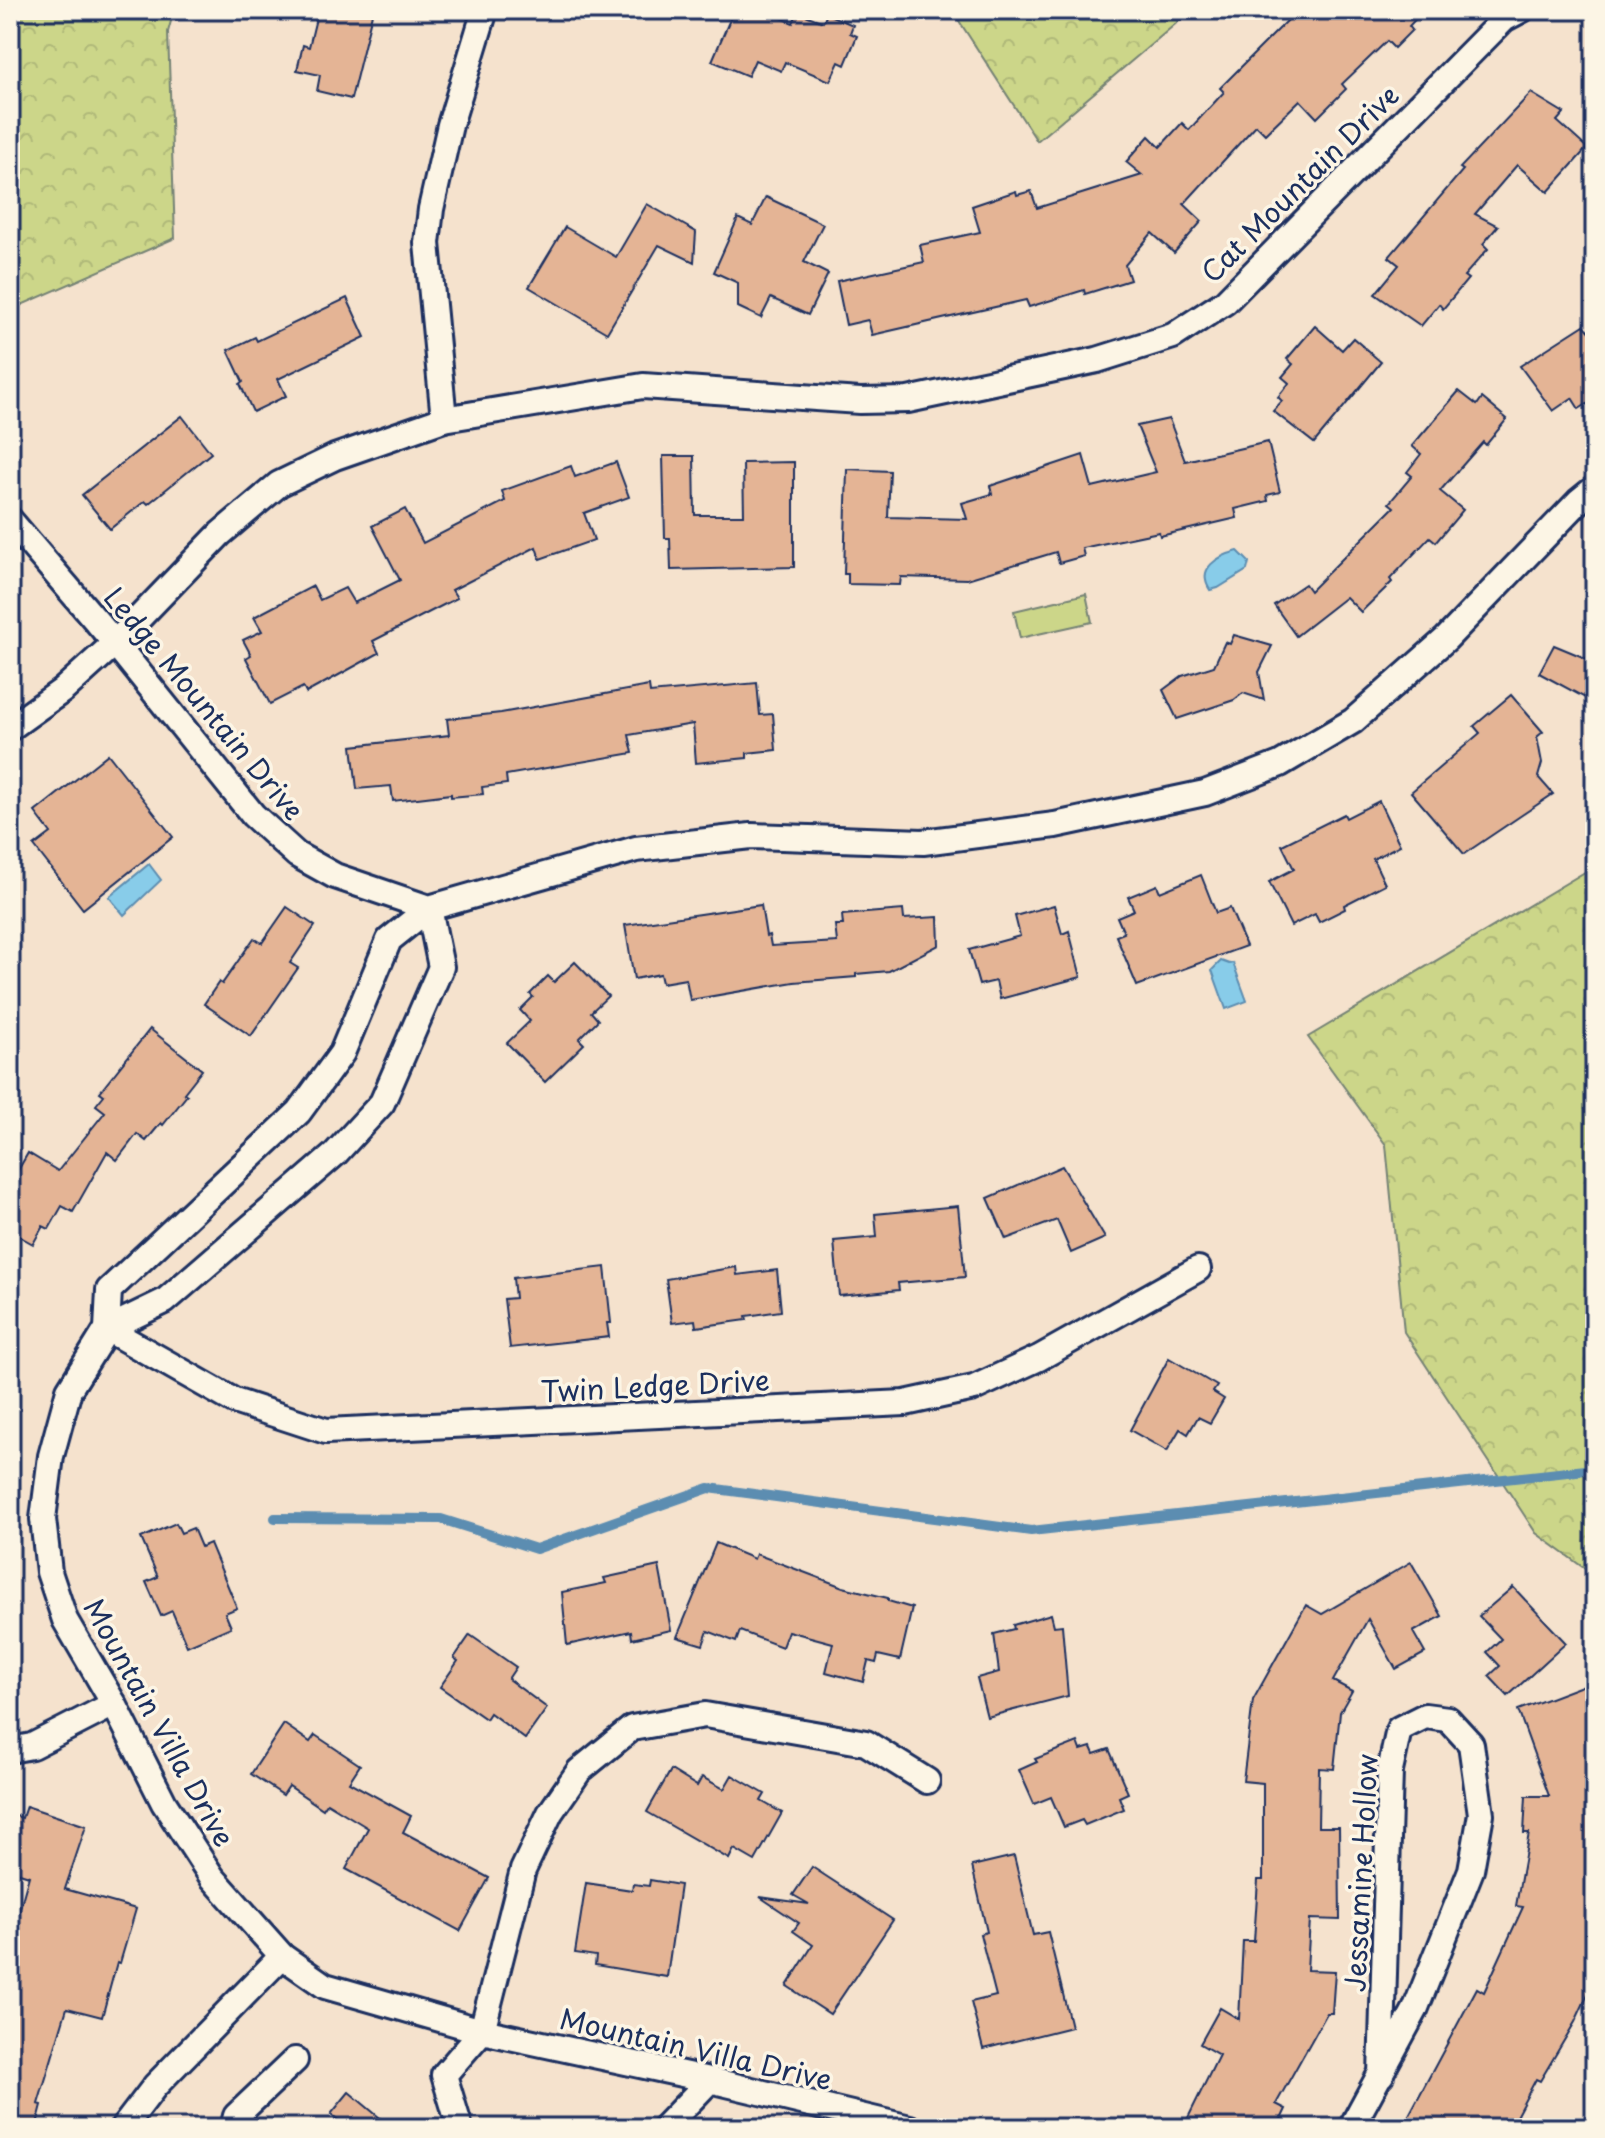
<svg xmlns="http://www.w3.org/2000/svg" width="1605" height="2138" viewBox="0 0 1605 2138" font-family="'Playpen Sans',sans-serif">
<defs>
<pattern id="forest-crowns" width="20" height="18" patternUnits="userSpaceOnUse" patternTransform="scale(2)"><rect width="20" height="18" fill="#ccd689"/><path d="M2 6a3 3 0 1 1 6 0M12 15a3 3 0 1 1 6 0" fill="none" stroke="#afb879"/></pattern>
</defs>
<rect width="100%" height="100%" fill="#f5e2cd"/>
<filter id="ink" filterUnits="userSpaceOnUse"><feTurbulence type="fractalNoise" baseFrequency=".0125" numOctaves="2"/><feDisplacementMap in="SourceGraphic" scale="16" xChannelSelector="R" yChannelSelector="G"/><feConvolveMatrix kernelMatrix="1 2 1 2 8 2 1 2 1" color-interpolation-filters="sRGB"/></filter>
<g filter="url(#ink)">
<polygon fill="#ccd689" stroke="#748274" stroke-width="2" points="1086,594 1092,622 1020,638 1014,611"/>
<g fill="url(#forest-crowns)" stroke="#748274" stroke-width="2">
<polygon points="10,10 174,10 168,32 175,238 10,310"/>
<polygon points="952,10 1192,10 1037,141"/>
<polygon points="1595,866 1595,1576 1536,1533 1404,1332 1386,1145 1308,1037"/>
</g>
<g fill="#88cce9" stroke="#5c8db1" stroke-width="2">
<path d="M1238,551L1249,562L1247,570L1218,588L1210,590C1196,568 1218,556 1238,551Z"/>
<polygon points="149,864 161,880 124,915 109,897"/>
<polygon points="1221,961 1229,964 1233,963 1247,1001 1226,1009 1212,970"/>
</g>
<g fill="none" stroke-linecap="round" stroke-linejoin="round">
<polyline stroke="#5c8db1" stroke-width="10" points="275,1518 441,1519 536,1549 709,1488 1031,1531 1595,1469"/>
</g>
<g fill="#e4b495" stroke="#1b2f5e" stroke-width="2">
<polygon points="318,10 373,10 351,99 317,91 320,75 297,70 303,45 309,47"/>
<polygon points="734,10 763,10 793,23 798,12 823,22 827,14 853,25 850,33 857,36 845,65 839,62 830,81 785,62 781,71 755,60 748,76 712,61"/>
<polygon points="1298,10 1424,10 1409,26 1412,30 1394,48 1387,41 1342,84 1346,89 1317,118 1300,100 1265,134 1256,125 1184,204 1202,221 1174,253 1152,233 1125,265 1130,280 1085,294 1084,290 1029,307 1026,300 872,335 868,320 846,325 837,281 924,262 920,245 980,232 972,206 1016,191 1017,195 1031,191 1037,208 1142,175 1126,162 1149,136 1160,147 1182,123 1189,130 1224,92 1220,88"/>
<polygon points="1531,93 1564,113 1557,121 1587,148 1548,192 1517,165 1475,214 1498,226 1483,244 1488,249 1464,276 1468,279 1443,309 1439,304 1421,326 1375,294 1399,265 1389,257 1463,170 1460,168"/>
<polygon points="766,197 823,224 804,262 828,274 808,315 771,298 761,318 738,307 738,283 714,272 738,218 752,225"/>
<polygon points="647,204 696,232 694,262 659,245 607,333 529,287 565,227 616,257"/>
<polygon points="347,298 365,337 278,379 286,396 253,412 240,384 243,382 228,350 255,337 257,341"/>
<polygon points="1584,325 1595,337 1595,399 1579,409 1572,398 1553,411 1520,366"/>
<polygon points="1315,326 1342,350 1353,338 1381,362 1314,443 1273,411 1282,401 1278,397 1289,383 1282,377 1293,364 1287,359"/>
<polygon points="1459,391 1477,405 1482,398 1507,419 1486,445 1483,442 1440,491 1463,510 1436,542 1430,537 1390,579 1392,582 1361,612 1346,597 1296,636 1274,605 1305,584 1310,591 1394,507 1389,503 1412,476 1407,472 1421,454 1412,446"/>
<polygon points="182,416 211,453 148,504 145,501 110,529 82,495"/>
<polygon points="1169,419 1185,461 1268,442 1280,492 1267,495 1268,501 1235,509 1237,518 1160,536 1159,532 1082,548 1084,556 1059,563 1056,552 967,579 901,577 900,585 848,584 848,574 844,574 847,469 890,471 888,517 967,519 962,503 992,494 990,486 1083,455 1092,487 1156,472 1137,426"/>
<polygon points="663,456 694,456 695,515 744,515 743,463 794,462 794,567 671,570 670,538 665,538"/>
<polygon points="616,462 629,497 584,513 594,540 540,559 536,547 452,590 457,598 373,641 379,653 306,693 303,687 270,704 246,658 251,655 243,640 262,631 254,617 313,586 320,600 345,588 354,603 400,580 372,526 405,509 423,543 505,501 502,491 571,466 575,477"/>
<polygon points="1234,635 1272,646 1259,672 1264,700 1243,693 1234,700 1177,719 1163,690 1182,676 1214,666 1225,642 1230,644"/>
<polygon points="1554,645 1595,662 1595,685 1587,699 1539,673"/>
<polygon points="757,683 760,715 773,714 776,750 747,753 747,758 696,763 693,724 629,735 633,753 506,775 507,784 482,787 483,794 451,797 451,794 393,801 391,786 357,789 352,746 449,735 447,719 501,713 649,686 650,693"/>
<polygon points="1511,695 1543,732 1537,737 1542,763 1538,777 1553,794 1464,854 1411,792 1480,733 1474,726"/>
<polygon points="108,754 173,837 83,909 34,846 51,833 35,812"/>
<polygon points="1379,801 1400,845 1373,859 1385,884 1344,905 1345,909 1319,922 1315,914 1291,926 1269,882 1294,869 1282,845 1344,814 1346,818"/>
<polygon points="1201,875 1216,913 1230,908 1246,946 1137,986 1116,936 1124,933 1117,917 1134,910 1128,897 1157,885 1160,892"/>
<polygon points="761,905 766,936 769,935 771,946 837,942 835,925 843,925 842,915 903,910 904,919 938,917 939,945 889,971 856,974 856,977 794,982 690,1000 686,979 662,983 660,974 634,979 625,925"/>
<polygon points="1054,905 1062,934 1069,931 1081,977 1000,999 996,981 979,985 969,950 1020,936 1015,916"/>
<polygon points="287,907 315,926 290,963 298,968 251,1036 204,1004 219,982 222,984 254,938 262,943"/>
<polygon points="575,962 608,996 591,1012 598,1020 579,1039 584,1044 545,1082 507,1043 530,1021 520,1010 533,997 530,994 548,976 554,982"/>
<polygon points="150,1029 202,1070 184,1093 187,1095 163,1125 161,1123 146,1141 137,1134 117,1160 107,1152 73,1212 62,1206 49,1229 43,1226 33,1244 10,1231 10,1184 28,1153 58,1171 105,1112 96,1105 104,1095 100,1092"/>
<polygon points="1062,1166 1105,1238 1071,1253 1057,1220 1006,1239 988,1198"/>
<polygon points="958,1206 965,1277 898,1283 899,1290 839,1296 834,1241 877,1237 875,1214"/>
<polygon points="605,1267 611,1323 607,1323 609,1337 510,1348 504,1299 515,1298 513,1278"/>
<polygon points="736,1267 737,1275 777,1270 781,1311 746,1316 747,1320 696,1327 695,1320 672,1323 666,1279"/>
<polygon points="1169,1358 1217,1386 1213,1392 1224,1399 1210,1423 1198,1417 1188,1434 1180,1429 1167,1451 1130,1430"/>
<polygon points="176,1523 181,1533 193,1528 201,1547 210,1543 237,1608 225,1613 231,1627 187,1646 172,1611 161,1616 146,1582 158,1577 141,1538"/>
<polygon points="716,1543 754,1559 756,1554 843,1587 888,1598 888,1601 912,1608 900,1660 878,1655 876,1663 868,1661 863,1682 826,1672 833,1643 788,1631 782,1647 740,1631 736,1642 708,1631 703,1645 677,1637"/>
<polygon points="1411,1562 1442,1616 1413,1632 1425,1653 1396,1669 1368,1619 1333,1681 1352,1691 1340,1712 1334,1769 1319,1768 1318,1827 1339,1827 1340,1920 1310,1919 1307,1970 1335,1971 1332,2013 1327,2013 1276,2104 1286,2109 1277,2128 1183,2128 1219,2055 1200,2044 1220,2008 1239,2019 1243,1941 1254,1941 1258,1880 1263,1880 1263,1783 1243,1781 1253,1700 1306,1605 1322,1614"/>
<polygon points="659,1566 671,1630 632,1639 631,1631 567,1645 562,1592 606,1583 604,1578"/>
<polygon points="1513,1587 1566,1643 1508,1696 1489,1676 1500,1666 1487,1652 1501,1639 1479,1616"/>
<polygon points="1051,1614 1054,1626 1062,1625 1068,1696 987,1717 977,1678 999,1672 994,1634 1014,1629 1013,1625"/>
<polygon points="470,1635 516,1667 508,1679 547,1708 525,1739 490,1713 486,1719 440,1687 458,1661 454,1658"/>
<polygon points="1595,1681 1595,1979 1575,2022 1540,2081 1536,2079 1510,2128 1402,2128 1477,1988 1484,1992 1523,1907 1516,1906 1529,1833 1524,1833 1526,1796 1549,1796 1518,1710"/>
<polygon points="284,1724 310,1742 315,1735 360,1765 349,1782 411,1816 403,1832 489,1878 460,1931 346,1869 368,1828 327,1803 323,1809 289,1786 283,1795 251,1774"/>
<polygon points="1078,1742 1081,1750 1091,1747 1094,1754 1109,1749 1128,1793 1119,1797 1124,1809 1085,1825 1082,1820 1064,1827 1051,1797 1034,1804 1019,1770 1037,1762 1035,1759"/>
<polygon points="671,1770 697,1786 702,1777 724,1789 732,1775 765,1794 761,1801 782,1813 755,1861 734,1849 729,1859 647,1812"/>
<polygon points="26,1806 86,1826 65,1889 136,1909 120,1963 117,1962 102,2017 67,2008 38,2104 42,2105 36,2128 10,2128 10,1943 29,1876 10,1870 10,1814 22,1818"/>
<polygon points="1014,1856 1033,1935 1048,1932 1071,2027 983,2049 971,2002 996,1996 980,1934 987,1932 972,1866"/>
<polygon points="812,1867 893,1920 830,2014 787,1986 813,1945 793,1931 799,1923 760,1897 809,1904 793,1895"/>
<polygon points="650,1880 680,1885 667,1977 595,1965 596,1956 575,1953 586,1883 632,1890 633,1884 649,1886"/>
<polygon points="349,2092 392,2128 348,2128 331,2114"/>
</g>
<g fill="none" stroke-linecap="round" stroke-linejoin="round">
<defs>
<g id="minor">
<polyline points="444,419 427,243 431,209 450,125 485,10"/>
<polyline points="10,520 115,643 253,815 297,855 335,876 429,908 636,849 751,836 923,842 1055,825 1205,793 1280,764 1353,721 1446,639 1579,501 1595,488"/>
<polyline points="10,728 63,690 115,643 220,534 279,484 335,457 444,419 643,386 860,401 908,400 1097,360 1173,336 1225,302 1504,19 1521,10"/>
<polyline points="107,1329 165,1301 335,1154 382,1103 441,967 429,908 389,940 342,1053 299,1112 109,1290 107,1329 69,1390 51,1456 43,1519 49,1572 65,1620 114,1704 164,1803 212,1877 282,1956 325,1986 482,2031 710,2080 910,2128"/>
<polyline points="107,1329 234,1401 326,1431 905,1403 974,1388 1039,1358 1198,1269"/>
<polyline points="10,1750 32,1746 114,1704"/>
<polyline points="123,2128 155,2086 282,1956"/>
<polyline points="233,2128 236,2116 295,2060"/>
<polyline points="460,2128 444,2075 482,2031 523,1870 550,1813 579,1771 632,1728 705,1715 866,1743 927,1781"/>
<polyline points="664,2128 710,2080"/>
<polyline points="1351,2128 1415,2010 1471,1870 1481,1814 1471,1744 1448,1719 1425,1716 1399,1729 1390,1771 1381,2075"/>
</g>
</defs>
<use href="#minor" stroke="#1b2f5e" stroke-width="30"/>
<use href="#minor" stroke="#fcf5e5" stroke-width="24"/>
</g>
</g>
<g text-anchor="middle" dominant-baseline="central" stroke-width="7" stroke-linejoin="round" paint-order="stroke">
<g font-size="28" fill="#1b2f5e" stroke="#fcf5e5">
<text transform="translate(1299 183) rotate(-45)">Cat Mountain Drive</text>
<text transform="translate(205 703) rotate(50)">Ledge Mountain Drive</text>
<text transform="translate(655 1385) rotate(-3)">Twin Ledge Drive</text>
<text transform="translate(160 1722) rotate(61)">Mountain Villa Drive</text>
<text transform="translate(1360 1873) rotate(-87)">Jessamine Hollow</text>
<text transform="translate(696 2048) rotate(13)">Mountain Villa Drive</text>
</g>
</g>
<rect width="1605" height="2138" fill="none" stroke="#fcf5e5" stroke-width="40"/>
<rect x="20" y="20" width="1565" height="2098" fill="none" stroke="#1b2f5e" stroke-width="3" filter="url(#ink)"/>
</svg>
